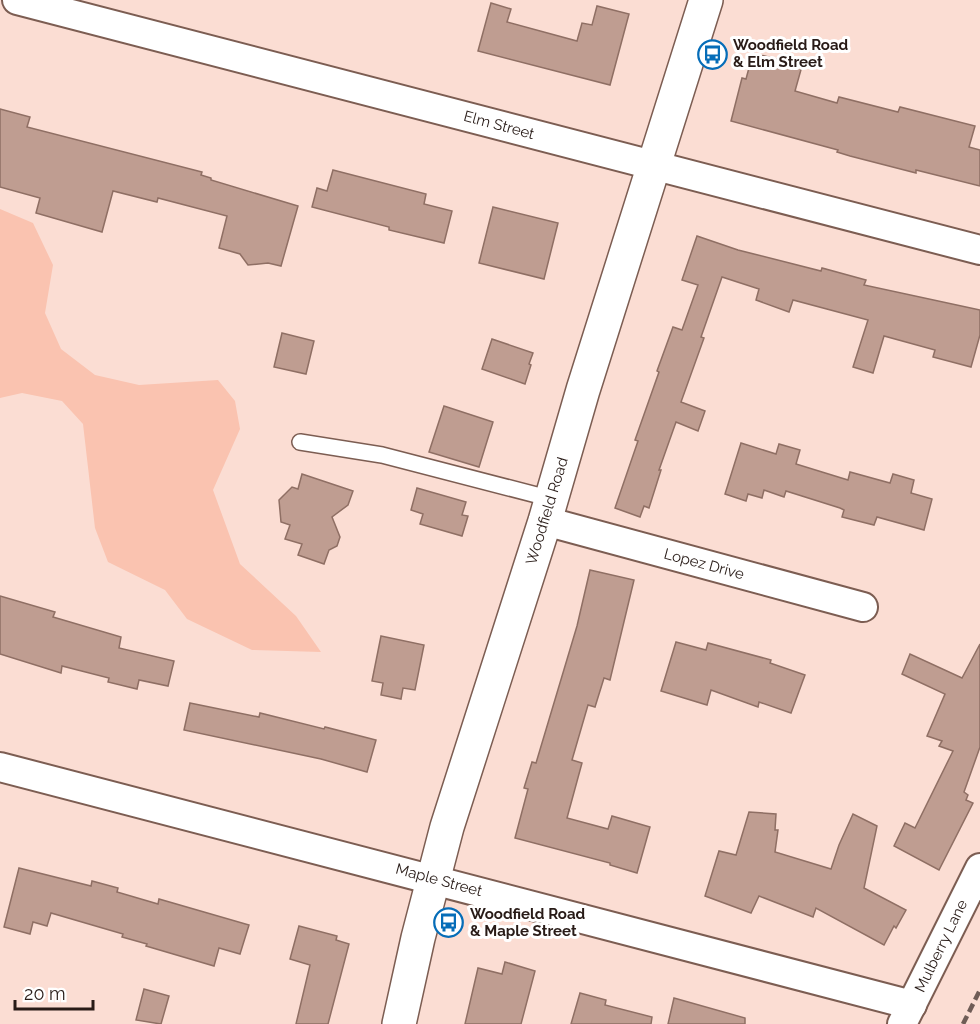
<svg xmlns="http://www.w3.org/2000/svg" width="980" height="1024" viewBox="0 0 980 1024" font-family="Raleway,sans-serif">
<rect width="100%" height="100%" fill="#fbddd3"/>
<polygon fill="#fac3b0" points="0,209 33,223 53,265 45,313 61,349 95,375 139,385 218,380 235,401 240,429 213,490 240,564 296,616 321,652 252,650 187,619 165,590 108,562 95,528 83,424 62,401 22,393 0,398"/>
<g fill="#bf9d91" stroke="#8f6f64" stroke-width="1.5">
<polygon points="491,3 511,9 507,22 577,41 582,23 592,25 597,6 629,14 610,85 478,51"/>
<polygon points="753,53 802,66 795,91 837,103 839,97 898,112 900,107 975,126 969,147 980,150 980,186 916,170 916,173 850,156 837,152 838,150 731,121 742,78 746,79"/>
<polygon points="0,109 30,117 27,127 202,172 201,175 211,178 211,180 298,206 281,266 268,263 248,265 240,254 219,248 227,216 158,198 157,202 113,191 102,232 36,213 40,198 0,187"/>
<polygon points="333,170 426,194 424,204 452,211 444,243 389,230 389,227 312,207 317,188 327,191"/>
<polygon points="493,207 558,223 544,279 479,263"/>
<polygon points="697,236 738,250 821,271 822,268 866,280 864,285 980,310 980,335 971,367 933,357 935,350 884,336 873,373 853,367 868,320 793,300 789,312 756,300 759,289 722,277 701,337 704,338 681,402 705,411 698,431 676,422 659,470 661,470 649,508 644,506 640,517 615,508 638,441 635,440 659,372 657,371 673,327 682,330 698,285 682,280"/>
<polygon points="282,333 314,341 306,374 274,367"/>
<polygon points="492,339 533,353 529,364 531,365 525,384 482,369"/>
<polygon points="444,406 493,422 479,467 429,452"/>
<polygon points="741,443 776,454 779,444 800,450 796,464 848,480 850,472 890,483 893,474 914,480 911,493 932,499 924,530 877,517 874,525 842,517 844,510 840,508 786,491 784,497 764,490 762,498 748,494 746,501 725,494"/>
<polygon points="302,474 353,491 348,505 332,517 340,537 337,546 329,550 324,564 298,555 302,544 285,539 290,525 281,522 279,500 292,487 298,489"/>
<polygon points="417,488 466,502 462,515 468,516 462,536 420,524 423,514 411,510"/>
<polygon points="590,570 634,580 610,680 604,678 595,707 588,705 572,760 582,763 567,818 608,829 612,816 650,827 637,873 610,865 610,863 515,838 528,789 524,788 532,762 536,763 577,626"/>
<polygon points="0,596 55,612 53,617 121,637 119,648 174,661 168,686 139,680 137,689 108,682 109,678 62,666 61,673 0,654"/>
<polygon points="381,636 424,645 415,690 403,688 401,699 381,695 383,683 372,681"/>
<polygon points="676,642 706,650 708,643 771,660 770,663 805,675 791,713 759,702 758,707 711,690 707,705 661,691"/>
<polygon points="980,644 980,747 964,792 968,795 966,800 973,803 939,870 894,846 905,823 915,828 953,751 939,746 942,741 927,736 945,694 902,674 910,654 962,678"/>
<polygon points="190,703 259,717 260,713 324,729 325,727 376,740 367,772 321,759 184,730"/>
<polygon points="749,812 776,814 775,830 778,830 775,852 831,869 839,845 853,814 877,826 864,888 906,910 896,928 894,926 884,945 816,908 813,917 759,896 751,913 705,896 719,851 736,855"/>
<polygon points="19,868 91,886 92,881 118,888 117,892 158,904 159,899 249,925 240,954 219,948 214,966 146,946 147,944 122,937 123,934 51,913 47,926 33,922 30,934 4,927"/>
<polygon points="299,926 337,936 336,940 349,944 328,1024 296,1024 310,965 290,959"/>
<polygon points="505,962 535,971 521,1024 465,1024 478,968 502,974"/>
<polygon points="144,989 169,996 161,1024 136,1020"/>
<polygon points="580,993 606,1000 605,1005 652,1017 651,1024 571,1024"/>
<polygon points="674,998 745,1018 745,1024 668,1024"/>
</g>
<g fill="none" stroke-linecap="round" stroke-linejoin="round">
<defs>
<polyline id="lane" points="300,442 382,455 552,499"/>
<g id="street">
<polyline points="17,0 980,250"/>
<polyline points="545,521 863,607"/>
<polyline points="0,767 912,1005"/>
<polyline points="902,1024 980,868"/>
</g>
<polyline id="secondary" points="399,1024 418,938 447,827 545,521 583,390 706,0"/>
</defs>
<use href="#lane" stroke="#7c5d52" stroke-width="18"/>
<use href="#street" stroke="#7c5d52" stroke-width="32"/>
<use href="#secondary" stroke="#7c5d52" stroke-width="36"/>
<use href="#lane" stroke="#fff" stroke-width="15"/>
<use href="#street" stroke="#fff" stroke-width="28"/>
<use href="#secondary" stroke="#fff" stroke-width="33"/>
<polyline stroke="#6f5c56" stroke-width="4.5" stroke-dasharray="9 4.5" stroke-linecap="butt" points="963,1024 980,990"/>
</g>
<defs>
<symbol id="bus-ring" viewBox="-11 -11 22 22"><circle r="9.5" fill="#fff" stroke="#066db8" stroke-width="1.5"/><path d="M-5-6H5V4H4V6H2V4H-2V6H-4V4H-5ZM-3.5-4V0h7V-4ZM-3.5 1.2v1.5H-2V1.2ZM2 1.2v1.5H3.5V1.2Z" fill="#066db8"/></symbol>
</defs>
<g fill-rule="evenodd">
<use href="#bus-ring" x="696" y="38" width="33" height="33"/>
<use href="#bus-ring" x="432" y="906" width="33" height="33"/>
</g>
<g text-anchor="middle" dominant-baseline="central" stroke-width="6" stroke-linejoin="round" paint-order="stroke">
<g font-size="15" font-weight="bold" fill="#281b17" stroke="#fff" text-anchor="start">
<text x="733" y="45">Woodfield Road<tspan x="733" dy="17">&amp; Elm Street</tspan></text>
<text x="470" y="914">Woodfield Road<tspan x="470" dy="17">&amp; Maple Street</tspan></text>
</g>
<g font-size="15" fill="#281b17" stroke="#fff">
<text transform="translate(499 125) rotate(15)">Elm Street</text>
<text transform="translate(547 511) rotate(-73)">Woodfield Road</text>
<text transform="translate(704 564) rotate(15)">Lopez Drive</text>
<text transform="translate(439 880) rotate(15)">Maple Street</text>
<text transform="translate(941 946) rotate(-64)">Mulberry Lane</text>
</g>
</g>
<path d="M15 1000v9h78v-9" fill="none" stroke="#281b17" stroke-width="3"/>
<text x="24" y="1000" font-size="18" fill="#281b17" stroke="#ffffff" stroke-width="4.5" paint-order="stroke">20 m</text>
</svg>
